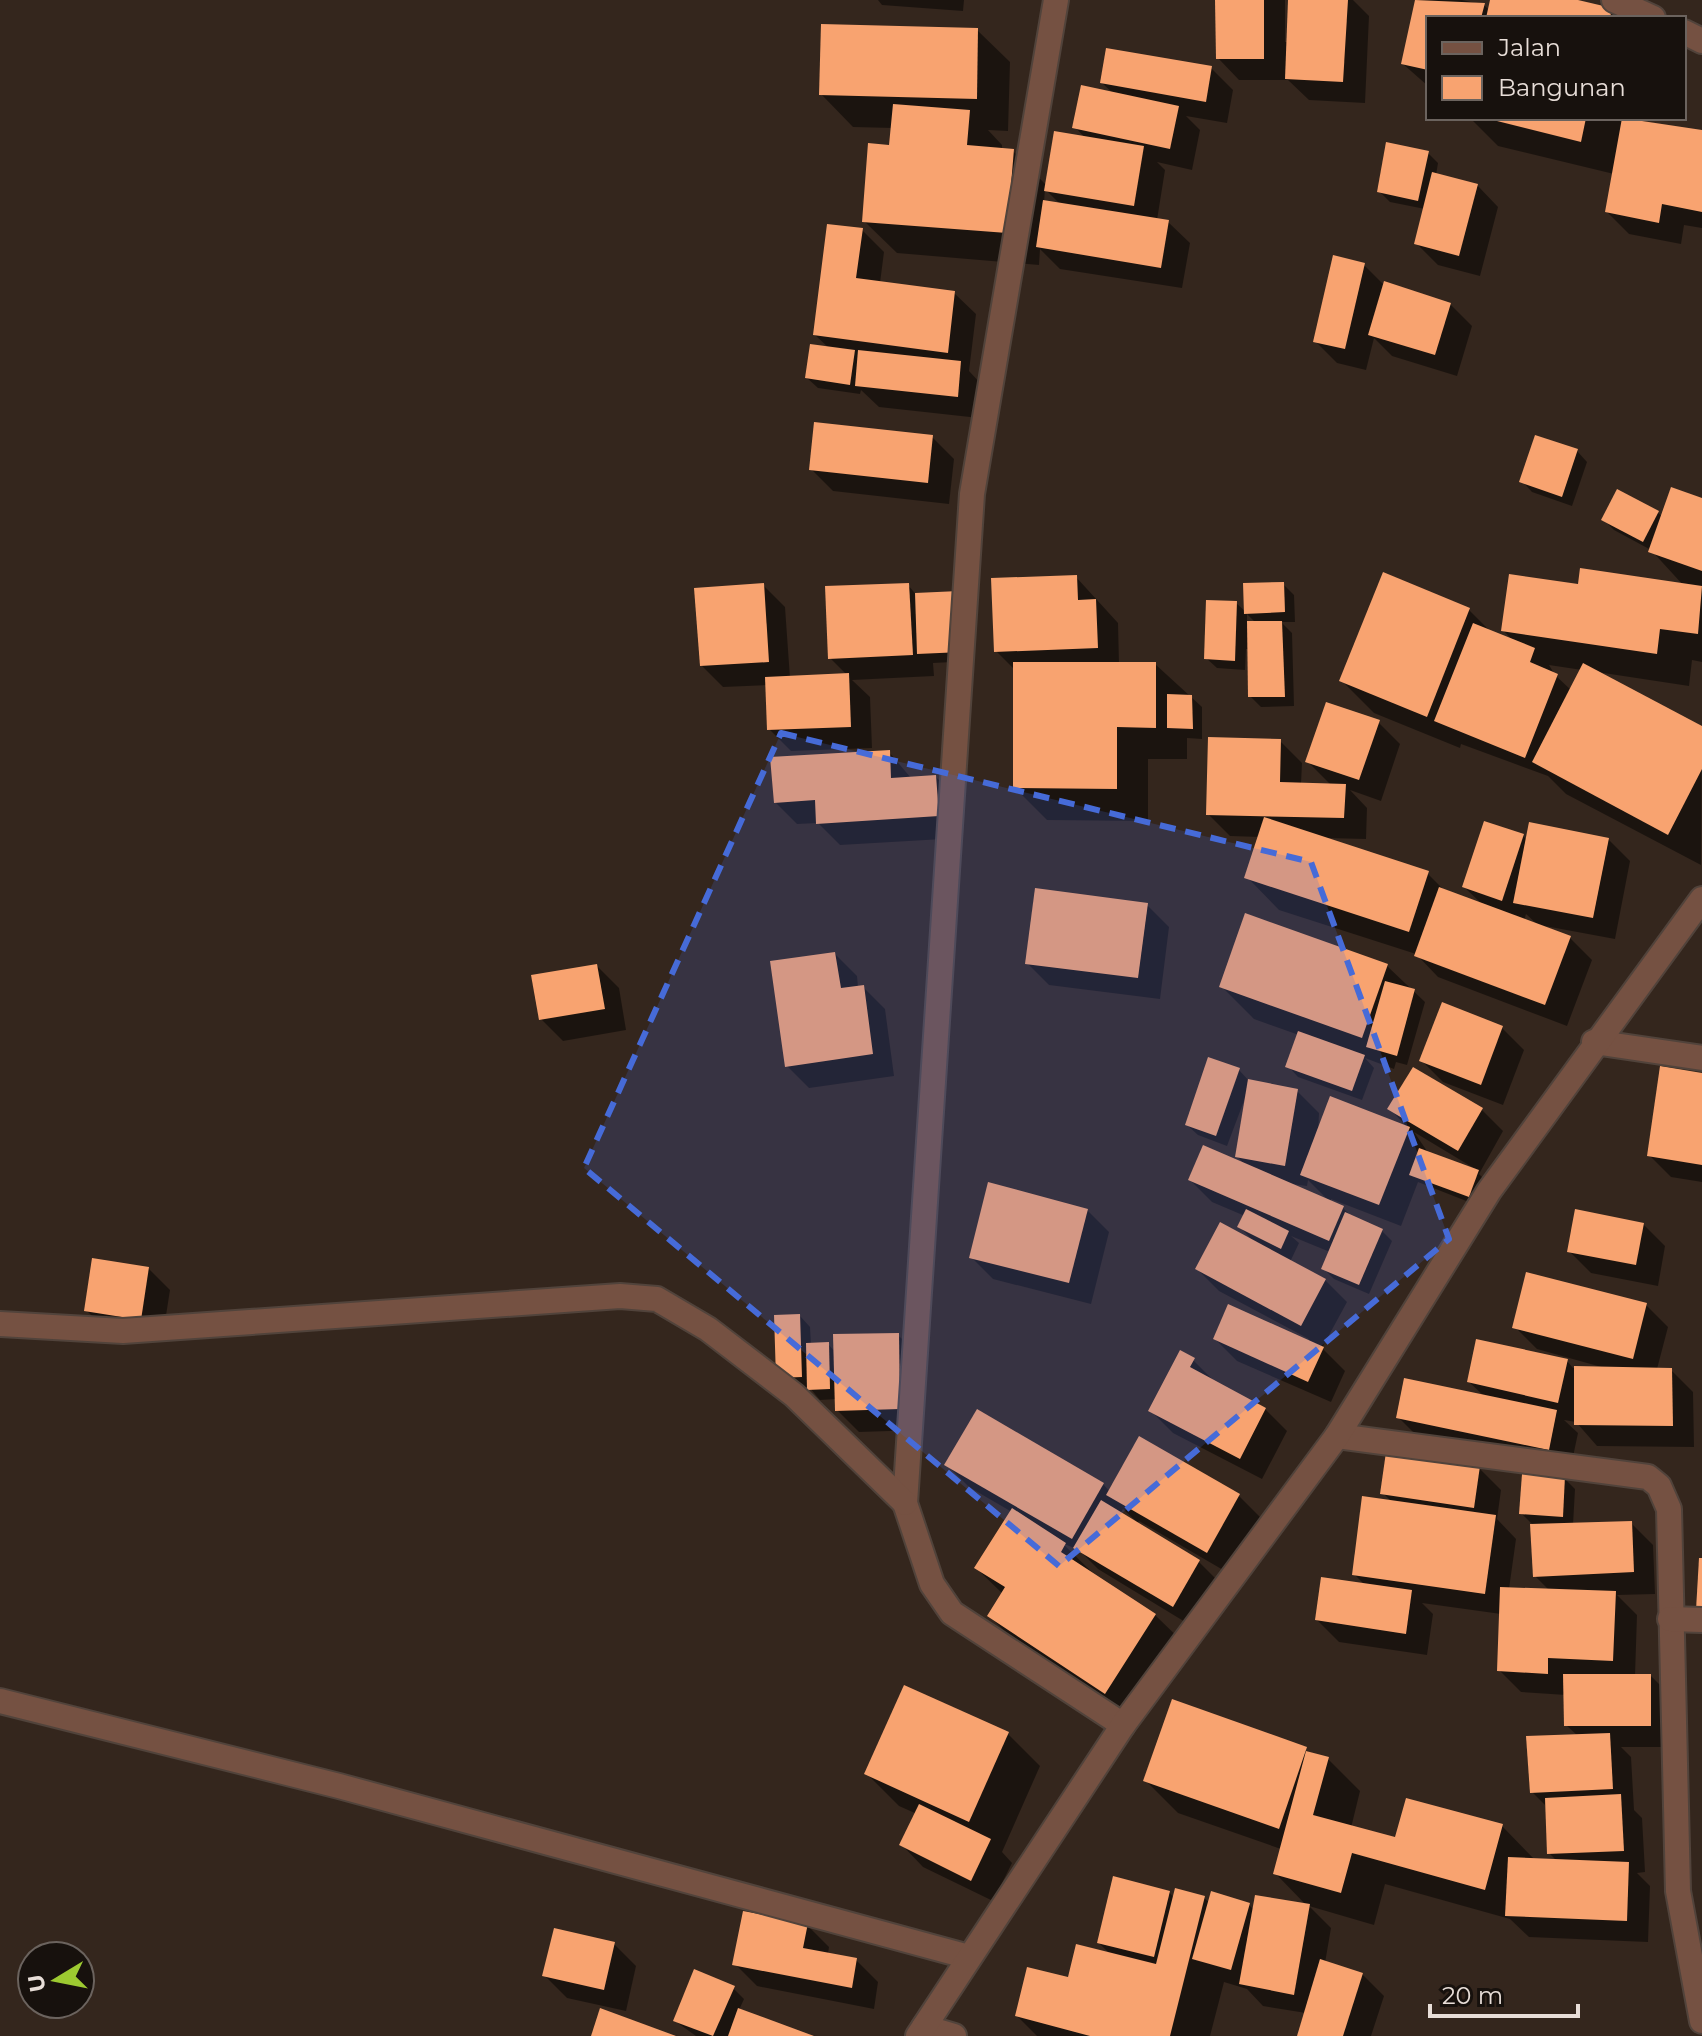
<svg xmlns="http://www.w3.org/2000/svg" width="1702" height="2036" viewBox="0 0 1702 2036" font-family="Montserrat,sans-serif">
<rect width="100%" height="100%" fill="#34261d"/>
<g fill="#0007" fill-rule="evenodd">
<polygon points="878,0 964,0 963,11 882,5"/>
<polygon points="1217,0 1285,0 1285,42 1288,42 1290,0 1353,0 1369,16 1365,103 1309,100 1288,80 1239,80 1218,58"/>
<polygon points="1417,0 1462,0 1484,5 1490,11 1492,0 1570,0 1611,10 1619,18 1428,18 1428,86 1403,64"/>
<path d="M977,30L1010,62L1008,131L988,130L1002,145V150L1013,151L1047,186L1086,139L1075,127L1114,94L1102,83L1211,68L1233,90L1227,123L1186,116L1200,130L1192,170L1157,162L1165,170L1157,220L1168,222L1190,243L1182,288L1060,269L1040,249L1039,265L897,253L864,221L891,147L893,128L853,127L821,94ZM1045,189L1060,204L1044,202Z"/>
<polygon points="1470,118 1626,118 1702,132 1702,228 1684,225 1681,244 1629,234 1607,212 1614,174 1498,146"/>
<polygon points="1428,153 1438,163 1436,175 1477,185 1498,207 1480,276 1438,265 1416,243 1425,209 1390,202 1379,191"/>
<polygon points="862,230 884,252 880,283 954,293 976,314 969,371 982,385 979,418 879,407 861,390 860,394 818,388 807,378 829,348 815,335"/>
<polygon points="1364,265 1385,286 1450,304 1472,326 1457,376 1392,356 1374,338 1366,370 1337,363 1315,341"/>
<polygon points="932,437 954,459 949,504 833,491 811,469"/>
<polygon points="1577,451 1587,462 1572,506 1532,492 1522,481"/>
<path d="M1702,500V662L1692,660L1689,686L1597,672L1702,728L1701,865L1566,794L1548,776L1461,744L1460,748L1374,713L1342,681L1469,610L1492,633L1514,642L1503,630L1580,586H1684L1651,550L1614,530L1603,519L1658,513L1663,517ZM1549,665L1582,670L1571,690L1555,675Z"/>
<polygon points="1076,577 1118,623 1119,664 1155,664 1202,707 1202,739 1187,738 1187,759 1148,759 1148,821 1047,820 1015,788 1015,670 996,651"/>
<path d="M1283,584L1294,595L1295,622H1281L1292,633L1294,706L1261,707L1250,696L1249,649H1246L1245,670L1217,668L1206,658L1236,603L1246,612ZM1247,614L1256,623H1247Z"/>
<polygon points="763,585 785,607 790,678 847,675 830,658 908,585 972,661 933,663 934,676 852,680 870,697 872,748 791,751 769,729 768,685 723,687 701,665"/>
<path d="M1378,722L1400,744L1381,801L1350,790L1367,808L1366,839L1325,838L1427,873L1446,892L1483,905L1464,887L1523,836L1527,840L1608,839L1630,861L1615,939L1545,926L1570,938L1592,960L1567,1026L1438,977L1416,954L1279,910L1247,877L1260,837L1230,836L1208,814L1280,741L1302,763L1301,784L1331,785L1307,761ZM1526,914L1539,926L1524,921Z"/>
<polygon points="889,752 911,778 936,777 957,799 960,838 840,845 818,823 797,824 775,802"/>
<polygon points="1147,905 1169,927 1160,999 1049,985 1027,963"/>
<polygon points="835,954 857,976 858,987 863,987 885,1009 894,1076 809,1088 787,1066"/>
<polygon points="597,966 619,988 626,1030 563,1041 541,1019"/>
<polygon points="1387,966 1425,1002 1407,1065 1396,1062 1394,1069 1365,1058 1374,1068 1362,1100 1298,1077 1288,1066 1299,1035 1254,1019 1221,986"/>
<polygon points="1502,1028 1524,1050 1503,1105 1443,1082 1421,1060"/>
<path d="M1209,1060L1239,1070L1250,1082L1297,1091L1319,1113L1318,1134L1331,1098L1410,1130L1390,1109L1414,1070L1481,1109L1503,1131L1479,1174L1488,1183L1479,1206L1418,1182L1401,1226L1331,1199L1330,1202L1308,1180L1307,1186L1292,1184L1291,1186L1343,1208L1353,1218L1382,1231L1392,1241L1369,1294L1334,1279L1323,1268L1330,1252L1291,1236L1299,1243L1290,1262L1325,1280L1347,1302L1322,1348L1345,1371L1331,1402L1237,1361L1215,1339L1229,1307L1308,1342L1309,1339L1219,1291L1197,1269L1220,1225L1254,1242L1240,1227L1245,1216L1212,1202L1190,1180L1204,1148L1246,1166L1237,1156L1248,1090L1227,1146L1198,1135L1187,1125ZM1414,1132L1477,1170L1476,1172L1429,1154Z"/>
<polygon points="1702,1075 1702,1182 1671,1177 1649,1155"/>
<polygon points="1087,1210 1109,1232 1091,1304 993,1279 971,1257"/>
<polygon points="1643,1224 1665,1246 1658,1286 1591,1273 1569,1251"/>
<polygon points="148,1268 170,1290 162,1341 108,1332 86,1310"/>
<polygon points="1646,1305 1668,1327 1657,1369 1671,1370 1693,1392 1694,1447 1597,1446 1576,1422 1564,1420 1578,1433 1570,1471 1420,1439 1398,1417 1484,1396 1469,1382 1567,1361 1573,1368 1605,1368 1537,1349 1515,1327"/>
<polygon points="800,1316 810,1327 811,1345 828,1344 835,1352 898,1335 920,1357 921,1430 859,1432 837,1410 837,1399 820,1400 809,1387 789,1388"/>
<polygon points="1193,1360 1215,1382 1265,1409 1287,1431 1262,1479 1173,1433 1151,1411"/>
<path d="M1140,1439L1239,1496L1261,1518L1230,1574L1139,1521L1137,1524L1199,1562L1221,1584L1195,1628L1098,1569L1079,1550L1062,1543L1098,1578L1155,1615L1188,1647L1138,1725L1022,1648L989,1616L1003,1594L976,1568L1012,1512L969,1487L947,1465L1103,1484L1110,1492ZM1123,1509L1137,1522L1120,1514Z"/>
<polygon points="1479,1468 1501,1490 1497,1519 1516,1539 1509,1589 1550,1591 1535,1576 1532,1524 1521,1513 1564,1478 1575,1489 1573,1525 1631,1523 1653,1545 1655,1594 1617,1595 1637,1615 1635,1676 1651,1676 1673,1698 1672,1747 1621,1747 1631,1757 1634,1810 1642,1818 1645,1872 1637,1873 1650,1886 1648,1942 1529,1937 1510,1919 1385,1884 1374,1925 1309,1906 1331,1928 1325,1963 1362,1974 1384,1996 1371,2036 1299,2036 1306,2013 1263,2006 1247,1989 1224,1982 1210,2036 1037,2036 1017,2016 1111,1955 1099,1943 1169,1892 1174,1898 1204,1898 1210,1903 1249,1905 1254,1910 1307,1906 1275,1873 1281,1849 1178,1813 1145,1780 1173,1701 1328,1759 1360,1791 1351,1828 1397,1840 1502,1826 1535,1860 1557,1861 1549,1853 1548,1808 1532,1792 1578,1736 1566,1725 1566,1695 1521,1692 1499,1670 1501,1614 1422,1603 1433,1614 1427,1655 1339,1642 1317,1620 1365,1585 1354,1574 1392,1502 1383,1493"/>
<polygon points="1008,1734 1040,1766 1002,1852 1012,1863 993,1901 923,1867 902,1845 917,1814 899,1806 866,1773"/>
<polygon points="807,1925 829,1947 828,1954 856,1960 878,1982 874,2009 757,1986 735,1964"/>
<polygon points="614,1944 636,1966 626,2011 567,1998 545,1976"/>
<polygon points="733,1988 744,1999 739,2010 810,2036 696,2036 675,2021"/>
</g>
<g fill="#f8a370">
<polygon points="1215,0 1264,0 1264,59 1216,59"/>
<polygon points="1288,0 1348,0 1343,82 1285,79"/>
<polygon points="1415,0 1485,3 1481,18 1428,18 1428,70 1401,64"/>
<polygon points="1490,0 1578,0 1612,8 1610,18 1486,18"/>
<polygon points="821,24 978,28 977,99 819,95"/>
<polygon points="1106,48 1212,66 1206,102 1100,83"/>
<polygon points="1081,85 1179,106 1170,149 1072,128"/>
<polygon points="893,104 970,110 967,145 1014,149 1007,233 862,222 868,143 889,145"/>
<polygon points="1485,118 1586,118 1581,142"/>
<polygon points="1622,118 1702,130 1702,212 1662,204 1659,223 1605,212"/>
<polygon points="1054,131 1144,146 1134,206 1044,191"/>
<polygon points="1386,142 1429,151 1418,201 1377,192"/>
<polygon points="1432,172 1478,184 1459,256 1414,244"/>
<polygon points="1043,200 1169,220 1161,268 1036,247"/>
<polygon points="827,224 863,228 856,278 955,291 948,353 813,335"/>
<polygon points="1333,255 1365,263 1345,349 1313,342"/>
<polygon points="1384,281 1451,303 1435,355 1368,335"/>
<polygon points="810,344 855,350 850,385 805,378"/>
<polygon points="858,350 961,361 958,397 855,386"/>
<polygon points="814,422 933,435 928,483 809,470"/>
<polygon points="1535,435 1578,449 1562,497 1519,482"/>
<polygon points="1671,487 1702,498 1702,571 1648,552"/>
<polygon points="1617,489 1659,511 1643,542 1601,520"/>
<polygon points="1580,568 1702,586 1698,634 1660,629 1657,654 1501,631 1509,574 1578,584"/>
<polygon points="1383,572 1470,608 1427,717 1339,681"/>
<polygon points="1077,575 1078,600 1096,599 1098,648 994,652 991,578"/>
<polygon points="1284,582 1285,612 1244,614 1243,583"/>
<polygon points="764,583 769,662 700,666 694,588"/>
<polygon points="909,583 913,655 828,659 825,586"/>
<polygon points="959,591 962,652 917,654 915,593"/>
<polygon points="1206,600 1237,601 1235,661 1204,659"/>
<polygon points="1247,621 1282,621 1285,697 1248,697"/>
<polygon points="1473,623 1535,648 1530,662 1558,674 1525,758 1434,721"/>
<polygon points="1013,662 1156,662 1156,728 1117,727 1117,789 1013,788"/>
<polygon points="1583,663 1702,726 1702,769 1668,835 1532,762"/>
<polygon points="849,673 851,727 767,730 765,677"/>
<polygon points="1167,694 1192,695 1193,729 1167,728"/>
<polygon points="1326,702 1380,720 1359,780 1305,762"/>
<polygon points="1208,737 1281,739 1280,782 1346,784 1344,818 1206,815"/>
<polygon points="890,750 891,778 936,775 939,816 816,824 815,800 774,803 770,757"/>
<polygon points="1264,817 1429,871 1409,932 1244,878"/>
<polygon points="1484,821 1524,834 1502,901 1462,887"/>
<polygon points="1529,822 1609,838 1593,918 1513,903"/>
<polygon points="1439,887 1571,936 1545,1005 1414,956"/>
<polygon points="1035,888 1148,903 1138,978 1025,964"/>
<polygon points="1245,913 1388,964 1362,1038 1219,987"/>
<polygon points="835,952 841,988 864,985 873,1054 785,1067 770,961"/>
<polygon points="597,964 605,1009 539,1020 531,975"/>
<polygon points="1385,981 1415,989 1397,1056 1366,1047"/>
<polygon points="1442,1002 1503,1026 1481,1085 1419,1061"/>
<polygon points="1298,1031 1365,1055 1352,1091 1285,1067"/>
<polygon points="1208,1057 1240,1068 1216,1136 1185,1125"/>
<polygon points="1660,1066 1702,1073 1702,1165 1647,1156"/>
<polygon points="1413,1067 1483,1108 1458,1151 1387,1109"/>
<polygon points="1248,1079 1298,1089 1285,1166 1235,1157"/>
<polygon points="1330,1096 1410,1127 1379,1205 1300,1175"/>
<polygon points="1203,1145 1344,1206 1329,1241 1188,1180"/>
<polygon points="1419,1148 1479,1170 1469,1197 1409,1175"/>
<polygon points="988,1182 1088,1209 1069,1283 969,1258"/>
<polygon points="1246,1209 1289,1231 1281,1249 1237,1227"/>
<polygon points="1575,1209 1644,1223 1636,1265 1567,1252"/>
<polygon points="1345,1212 1383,1229 1359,1285 1321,1269"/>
<polygon points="1220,1222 1326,1279 1301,1326 1195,1269"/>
<polygon points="92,1258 149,1267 141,1320 84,1311"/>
<polygon points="1526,1272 1647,1303 1633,1359 1512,1328"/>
<polygon points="1228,1304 1324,1347 1308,1382 1213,1339"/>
<polygon points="800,1314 802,1377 776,1378 774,1315"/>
<polygon points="899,1333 900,1409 835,1411 833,1334"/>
<polygon points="1476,1339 1568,1359 1558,1403 1467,1382"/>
<polygon points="829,1342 830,1389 807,1390 806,1343"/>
<polygon points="1180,1350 1195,1358 1190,1367 1266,1408 1240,1459 1148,1411"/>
<polygon points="1574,1366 1672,1368 1673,1426 1574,1425"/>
<polygon points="1404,1378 1557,1410 1549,1450 1396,1418"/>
<polygon points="977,1409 1104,1483 1072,1539 944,1465"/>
<polygon points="1139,1436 1240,1494 1207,1553 1106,1495"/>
<polygon points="1386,1452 1480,1466 1474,1508 1380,1494"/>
<polygon points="1522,1474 1565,1476 1563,1517 1519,1514"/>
<polygon points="1362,1496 1496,1515 1485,1594 1352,1575"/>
<polygon points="1101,1500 1200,1560 1173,1607 1073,1548"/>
<polygon points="1012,1508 1066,1543 1061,1552 1156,1614 1105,1694 987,1616 1005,1587 974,1568"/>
<polygon points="1632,1521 1634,1572 1533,1577 1530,1524"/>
<polygon points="1699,1558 1702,1558 1702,1611 1696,1610"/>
<polygon points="1321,1577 1412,1590 1406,1634 1315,1620"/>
<polygon points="1500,1587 1616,1591 1613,1661 1548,1658 1548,1674 1497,1671"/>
<polygon points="1563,1674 1651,1674 1651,1726 1564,1726"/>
<polygon points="904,1685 1009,1732 969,1822 864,1774"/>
<polygon points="1172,1699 1307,1747 1279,1829 1143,1781"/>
<polygon points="1610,1733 1613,1789 1530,1793 1526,1736"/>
<polygon points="1306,1751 1329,1757 1313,1815 1395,1837 1406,1798 1503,1824 1485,1890 1352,1853 1341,1893 1273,1874"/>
<polygon points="1621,1794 1624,1851 1547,1854 1545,1798"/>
<polygon points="919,1804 991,1839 971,1881 899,1845"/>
<polygon points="1508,1857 1629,1862 1627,1921 1505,1916"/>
<polygon points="1113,1876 1170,1891 1154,1957 1097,1943"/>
<polygon points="1175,1888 1205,1896 1170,2036 1090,2036 1015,2016 1027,1967 1068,1977 1076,1944 1156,1964"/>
<polygon points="1211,1891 1250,1903 1231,1970 1192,1959"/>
<polygon points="1255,1895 1310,1904 1294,1995 1239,1984"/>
<polygon points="743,1911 808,1923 803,1948 857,1958 852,1988 732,1965"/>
<polygon points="554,1928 615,1942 604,1990 542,1976"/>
<polygon points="1320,1959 1363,1973 1343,2036 1297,2036"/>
<polygon points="694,1969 735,1986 713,2036 673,2021"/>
<polygon points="600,2008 676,2036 591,2036"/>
<polygon points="738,2008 814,2036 728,2036"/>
</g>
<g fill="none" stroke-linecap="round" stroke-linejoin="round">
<defs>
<g id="minor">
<polyline points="1056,0 972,494 905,1503 932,1584 952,1613 1123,1725"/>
<polyline points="1614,0 1653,18"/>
<polyline points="1684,32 1702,41"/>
<polyline points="1594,1042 1702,1058"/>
<polyline points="0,1324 123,1331 620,1296 657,1299 708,1329 794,1395 905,1503"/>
<polyline points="1337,1436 1648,1477 1659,1486 1669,1509 1678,1891 1702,2021"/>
<polyline points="1670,1619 1702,1620"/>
<polyline points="0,1701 339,1786 969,1957"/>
<polyline points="924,2027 954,2036"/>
<polyline points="918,2036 1123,1725 1337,1436 1489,1191 1702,899"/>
</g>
</defs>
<use href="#minor" stroke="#51433b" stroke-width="28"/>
<use href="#minor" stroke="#755142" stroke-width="24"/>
</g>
<path fill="#466bd8" fill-opacity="0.2" stroke="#466bd8" stroke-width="6" stroke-dasharray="16 10" stroke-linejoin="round" d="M781,733L1311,862L1449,1239L1059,1566L584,1168Z"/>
<rect x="1426" y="16" width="260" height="104" fill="#17110d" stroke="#6b635e" stroke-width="2"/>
<rect x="1442" y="42" width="40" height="12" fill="#755142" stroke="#6b635e" stroke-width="2"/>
<text x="1498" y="56" font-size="24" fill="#e8ded8">Jalan</text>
<rect x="1442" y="76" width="40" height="24" fill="#f8a370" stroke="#6b635e" stroke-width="2"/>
<text x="1498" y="96" font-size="24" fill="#e8ded8">Bangunan</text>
<g transform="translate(56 1980) rotate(260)"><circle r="38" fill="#17110d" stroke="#6b635e" stroke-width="2"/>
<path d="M0-6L14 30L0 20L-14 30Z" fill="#9dca31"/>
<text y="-12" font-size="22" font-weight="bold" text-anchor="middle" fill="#e8ded8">U</text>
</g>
<path d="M1430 2004v12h148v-12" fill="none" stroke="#e8ded8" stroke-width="4"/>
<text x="1442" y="2004" font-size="24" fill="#e8ded8" stroke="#17110d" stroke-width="6" paint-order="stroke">20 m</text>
</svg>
